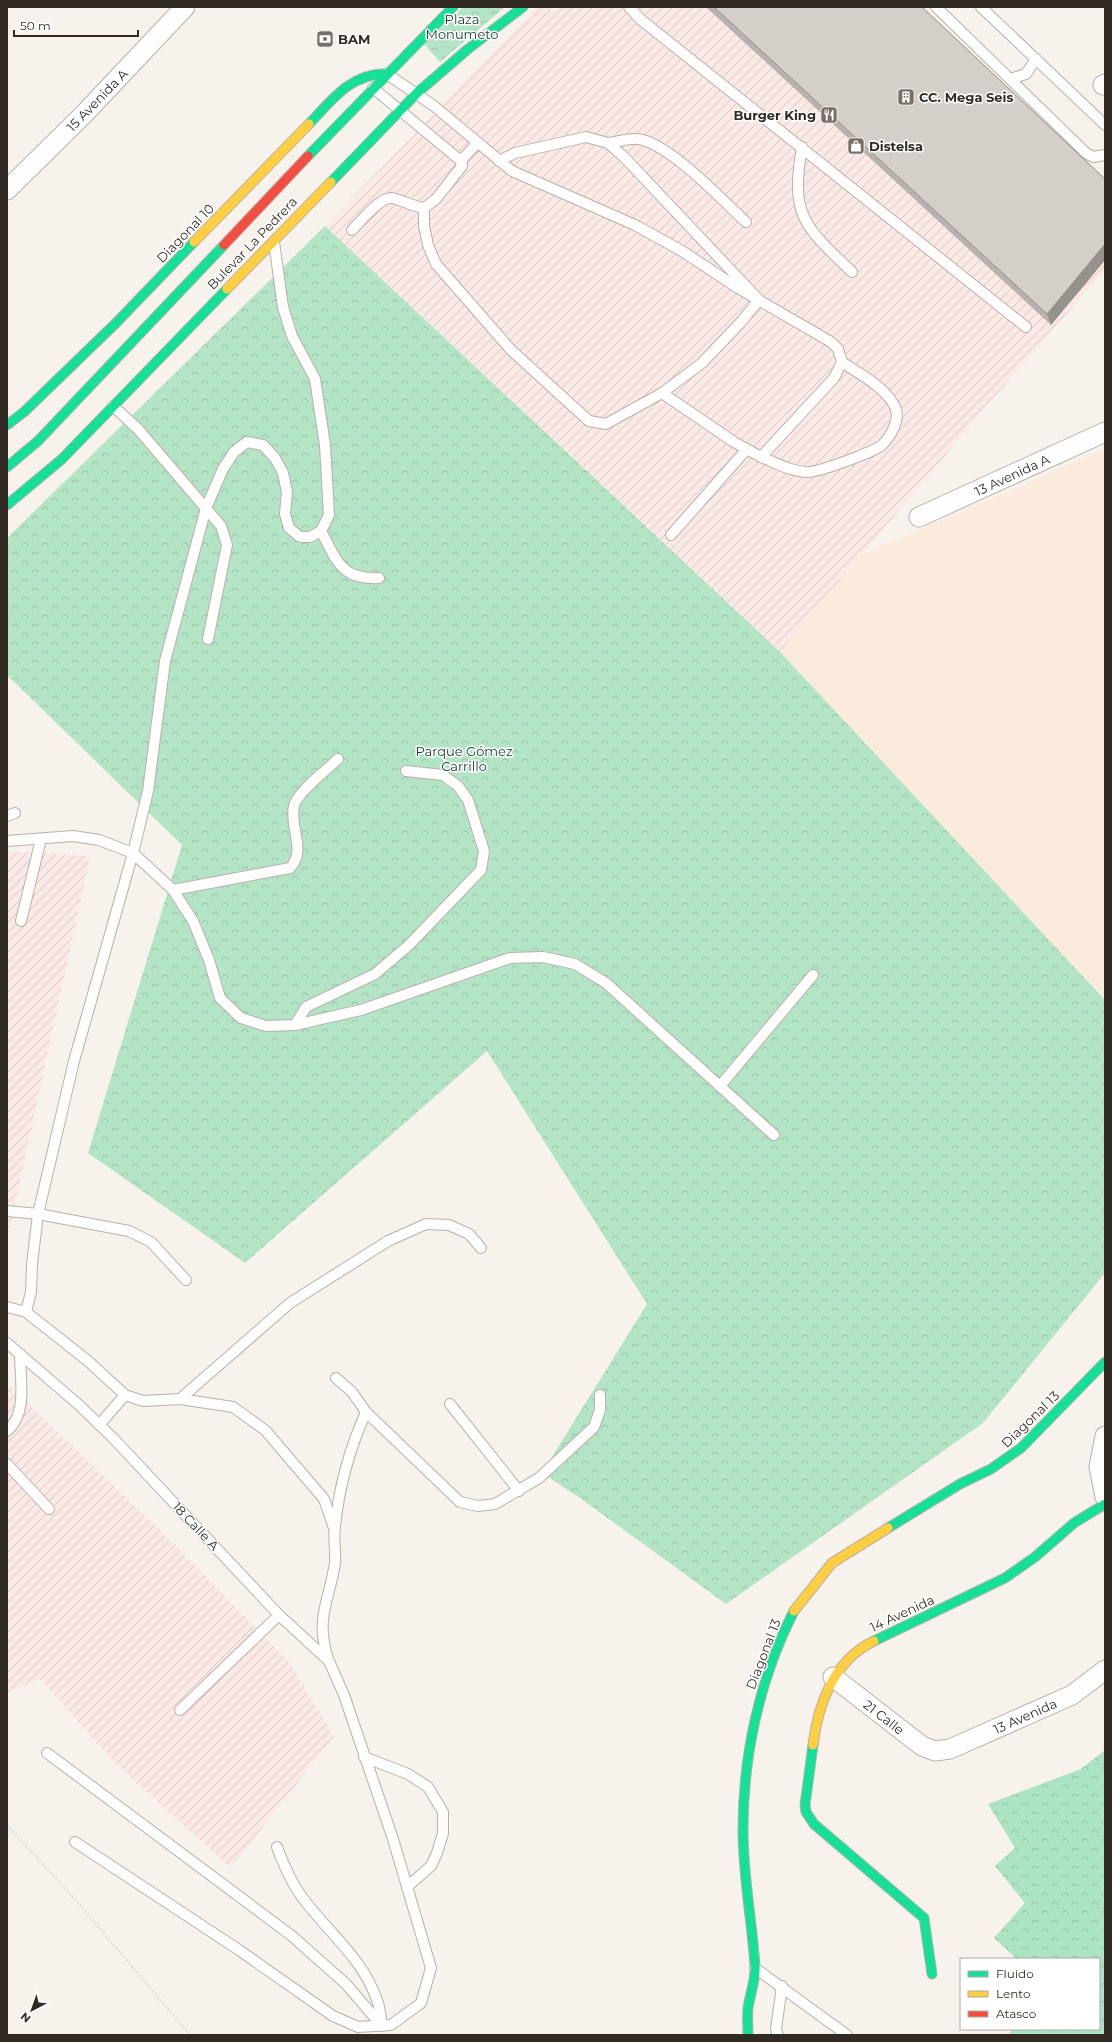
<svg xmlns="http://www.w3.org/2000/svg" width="1112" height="2042" viewBox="0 0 1112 2042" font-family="Montserrat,sans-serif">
<defs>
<pattern id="industrial-furrows" width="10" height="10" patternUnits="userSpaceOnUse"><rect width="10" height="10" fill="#fbe9e6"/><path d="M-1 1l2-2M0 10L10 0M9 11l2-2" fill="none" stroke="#d8c8c5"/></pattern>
<pattern id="forest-crowns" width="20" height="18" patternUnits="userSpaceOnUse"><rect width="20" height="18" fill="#ace3c2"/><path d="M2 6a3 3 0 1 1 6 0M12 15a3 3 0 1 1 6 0" fill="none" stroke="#94c3a6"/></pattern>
<pattern id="park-crowns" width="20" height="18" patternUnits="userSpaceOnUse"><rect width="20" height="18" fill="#b4e4c6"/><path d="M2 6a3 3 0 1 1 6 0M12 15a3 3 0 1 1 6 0" fill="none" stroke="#9bc4aa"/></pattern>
</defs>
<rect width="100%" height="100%" fill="#f8f2ec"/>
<polygon fill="#fbebdc" points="1105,449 1105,1000 780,652 862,555"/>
<g fill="url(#industrial-furrows)">
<polygon points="538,7 548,7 552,11 561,7 907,7 1105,195 1105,270 986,407 780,652 325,226"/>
<polygon points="7,851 90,856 7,1242"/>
<polygon points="7,1383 171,1541 289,1662 334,1736 231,1868 115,1763 40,1679 7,1693"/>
</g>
<polygon fill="url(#forest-crowns)" points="1105,1750 1105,2035 1008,2035 1013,2029 1099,2029 1099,1959 1017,1959 994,1938 1025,1903 995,1866 1015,1848 988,1804 1081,1769"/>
<g fill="url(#park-crowns)">
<polygon points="463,7 505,7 440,62 424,44"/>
<polygon points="325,226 780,652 1105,1000 1105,1273 983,1423 726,1604 580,1498 542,1473 647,1304 487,1051 245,1263 88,1153 182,845 7,675 7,538"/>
</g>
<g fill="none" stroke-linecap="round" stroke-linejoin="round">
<defs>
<g id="lane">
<polyline points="629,7 640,19 1026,327"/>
<polyline points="936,7 1086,153 1093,157 1105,155"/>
<polyline points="981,7 1105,125"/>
<polyline points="387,74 434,106 512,171 635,225 682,251 738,288 831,342 838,349 842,362 834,378 761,457 734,442 662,393"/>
<polyline points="1010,79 1026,74 1036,59"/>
<path d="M608,143C617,142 629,138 638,139C669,143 722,200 746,222"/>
<path d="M802,147C790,216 804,226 852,272"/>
<polyline points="461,161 477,143"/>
<polyline points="424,208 424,226 428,245 436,264 511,350 589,421 606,424 662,393 702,363 741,322 759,300 624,157 608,143 586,137 515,153 499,161"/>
<path d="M352,230C360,222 379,198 391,198C397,198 414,207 424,208L436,199L462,166L461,161L373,88"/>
<polyline points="113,406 138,429 221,526 227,545 208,639"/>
<path d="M761,457C776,463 792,472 808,472C819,472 874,452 882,445C891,436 901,419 895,407C886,387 859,374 842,362"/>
<path d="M321,531C337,561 341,580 379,578"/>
<polyline points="671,535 746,450"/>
<polyline points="7,816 15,813"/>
<polyline points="7,841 73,836 99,840 133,853 173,890 193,921 209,960 220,998 241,1018 266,1026 295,1025 361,1010 510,958 543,957 575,964 606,983 774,1135"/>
<path d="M173,890L290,868C307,851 289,827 294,806C297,792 328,769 338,759"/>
<polyline points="21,921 41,839"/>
<polyline points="295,1025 306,1007 375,974 409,945 481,870 484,851 468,800 458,786 443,775 406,771"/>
<polyline points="720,1086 813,975"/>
<polyline points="7,1211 38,1214 129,1231 151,1242 186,1280"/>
<polyline points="7,1307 26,1312 88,1361 125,1395 143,1401 180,1399 233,1407 265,1430 324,1499 334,1528"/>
<polyline points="26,1312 31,1292 32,1264 38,1214 74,1061 133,853 148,791 165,661 206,508 223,469 234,452 247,442 263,445 275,458 283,473 287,492 285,514 289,528 300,537 310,537 321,531 329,515 325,445 315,379 292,336 283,307 274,242"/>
<polyline points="7,1343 79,1405 113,1438 279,1615 329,1661 344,1695 393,1839 431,1968 421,2003 391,2025 358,2027 333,2016 239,1950 75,1842"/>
<polyline points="336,1378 352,1392 366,1412 460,1502 478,1506 495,1504 539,1478 594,1427 600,1410 600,1395"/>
<polyline points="180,1399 290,1303 388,1241 426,1224 449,1225 469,1234 481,1248"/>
<polyline points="450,1404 519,1491"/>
<polyline points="99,1425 125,1395"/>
<path d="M7,1431C28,1414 20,1379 20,1354"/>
<polyline points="7,1464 49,1509"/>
<path d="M328,1659C315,1617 329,1602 335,1563C336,1551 333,1539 335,1527C339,1486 349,1450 366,1412"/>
<polyline points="180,1710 279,1615"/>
<polyline points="47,1753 292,1936 346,1984 382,2026"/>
<polyline points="364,1757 408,1774 428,1787 443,1812 443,1833 437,1853 431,1866 407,1887"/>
<path d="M277,1847C284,1866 292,1885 305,1901C330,1934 363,1959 377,2000C380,2007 380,2016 382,2024"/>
<polyline points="755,1968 847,2035"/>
<polyline points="778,2035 776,2029 782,1986"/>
</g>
<g id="street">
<polyline points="1103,85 1105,84"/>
<polyline points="7,190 85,113 185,7"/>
<polyline points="919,517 1105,432"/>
<polyline points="1105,1436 1099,1467 1105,1497"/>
<polyline points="833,1677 922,1746 935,1751 950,1749 1072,1695 1105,1670"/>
</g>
<g id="fast">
<path d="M309,124C331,101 352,72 387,74"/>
<polyline points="308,156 453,7"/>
<polyline points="331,182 417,93 468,49 523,7"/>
<polyline points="7,425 24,412 116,323 194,242"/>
<polyline points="7,467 38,441 224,245"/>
<polyline points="7,505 62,459 227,289"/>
<polyline points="888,1528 960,1484 991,1469 1021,1448 1105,1362"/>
<polyline points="874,1641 1005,1578 1035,1557 1074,1523 1105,1504"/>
<polyline points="813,1745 805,1805 806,1812 814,1824 924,1918 932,1974"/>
<path d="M748,2035C748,2026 747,2017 748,2008C750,1994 756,1979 755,1966C752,1921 743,1876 743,1830C743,1755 760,1677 794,1611"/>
</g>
<g id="slow">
<polyline points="194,242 309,124"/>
<polyline points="227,289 331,182"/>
<polyline points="794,1611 832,1563 888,1528"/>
<path d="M813,1745C818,1704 834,1660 874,1641"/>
</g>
<polyline id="jam" points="224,245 308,156"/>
</defs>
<use href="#lane" stroke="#b7b1ab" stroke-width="12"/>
<use href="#street" stroke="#b7b1ab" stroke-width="21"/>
<use href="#fast" stroke="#b7b1ab" stroke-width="11"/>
<use href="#slow" stroke="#b7b1ab" stroke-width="11"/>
<use href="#jam" stroke="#b7b1ab" stroke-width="11"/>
<polyline stroke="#e0dedd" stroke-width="2.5" stroke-dasharray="2 2" stroke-linecap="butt" points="7,1825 74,1898 190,2035"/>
<use href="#lane" stroke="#fefdfc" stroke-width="10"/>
<use href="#street" stroke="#fefdfc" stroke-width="19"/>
<use href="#fast" stroke="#16e098" stroke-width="9"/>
<use href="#slow" stroke="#ffcf43" stroke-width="9"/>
<use href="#jam" stroke="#f24e42" stroke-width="9"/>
</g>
<polygon fill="#b7b2ad" points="706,7 922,7 1105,179 1105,260 1051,325"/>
<polygon fill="#95918d" points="1105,244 1105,260 1051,325 1047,314"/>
<polygon fill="#d5cfc9" stroke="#95918d" points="714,7 922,7 1105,179 1105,244 1047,314"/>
<defs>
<symbol id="bank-square" viewBox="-11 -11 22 22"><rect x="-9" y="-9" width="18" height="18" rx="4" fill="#777069" stroke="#fff"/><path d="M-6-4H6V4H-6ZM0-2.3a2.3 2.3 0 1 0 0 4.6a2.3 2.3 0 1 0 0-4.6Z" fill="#fff"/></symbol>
<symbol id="building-square" viewBox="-11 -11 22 22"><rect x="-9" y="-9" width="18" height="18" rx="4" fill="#777069" stroke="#fff"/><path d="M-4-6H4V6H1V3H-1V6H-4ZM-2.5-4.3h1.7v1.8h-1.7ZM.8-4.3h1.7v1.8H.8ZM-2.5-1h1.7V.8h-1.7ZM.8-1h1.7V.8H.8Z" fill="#fff"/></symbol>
<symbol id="restaurant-square" viewBox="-11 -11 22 22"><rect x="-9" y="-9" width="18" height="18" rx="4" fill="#777069" stroke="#fff"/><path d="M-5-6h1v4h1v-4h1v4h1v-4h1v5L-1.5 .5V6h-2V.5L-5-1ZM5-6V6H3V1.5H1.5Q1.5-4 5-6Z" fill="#fff"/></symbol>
<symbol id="shop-square" viewBox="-11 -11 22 22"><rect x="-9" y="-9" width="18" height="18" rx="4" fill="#777069" stroke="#fff"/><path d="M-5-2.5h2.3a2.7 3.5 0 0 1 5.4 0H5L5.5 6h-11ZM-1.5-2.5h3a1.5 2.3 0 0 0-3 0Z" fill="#fff"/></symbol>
</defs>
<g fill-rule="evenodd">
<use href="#bank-square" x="315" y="29" width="20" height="20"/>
<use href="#building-square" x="896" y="87" width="20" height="20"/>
<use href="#restaurant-square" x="819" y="105" width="20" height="20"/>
<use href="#shop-square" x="846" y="136" width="20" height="20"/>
</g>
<g text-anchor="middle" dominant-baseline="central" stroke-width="3" stroke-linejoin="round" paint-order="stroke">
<g font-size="13" fill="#0e3b26" stroke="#fff">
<text x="462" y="19">Plaza<tspan x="462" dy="15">Monumeto</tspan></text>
<text x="464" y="751">Parque Gómez<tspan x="464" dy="15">Carrillo</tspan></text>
</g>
<g font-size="13" font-weight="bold" fill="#312a23" stroke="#fff" text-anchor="start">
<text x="338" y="39">BAM</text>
<text x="919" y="97">CC. Mega Seis</text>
<text x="816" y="115" text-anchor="end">Burger King</text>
<text x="869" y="146">Distelsa</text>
</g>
<g font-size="13" fill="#312a23" stroke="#fff">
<text transform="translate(97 100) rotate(-46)">15 Avenida A</text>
<text transform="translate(185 233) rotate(-46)">Diagonal 10</text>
<text transform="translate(252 243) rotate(-46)">Bulevar La Pedrera</text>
<text transform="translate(1012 475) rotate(-25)">13 Avenida A</text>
<text transform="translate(1030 1419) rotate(-44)">Diagonal 13</text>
<text transform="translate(196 1526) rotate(47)">18 Calle A</text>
<text transform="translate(902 1613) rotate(-25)">14 Avenida</text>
<text transform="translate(763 1654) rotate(-69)">Diagonal 13</text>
<text transform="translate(1025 1716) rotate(-24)">13 Avenida</text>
<text transform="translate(884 1717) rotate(38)">21 Calle</text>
</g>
</g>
<rect width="1112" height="2042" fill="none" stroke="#312a23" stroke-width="16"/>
<rect x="960" y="1958" width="140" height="72" fill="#ffffff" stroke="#adaaa7"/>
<rect x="968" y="1971" width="20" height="6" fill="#16e098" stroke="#adaaa7"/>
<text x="996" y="1978" font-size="12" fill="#312a23">Fluido</text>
<rect x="968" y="1991" width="20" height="6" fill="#ffcf43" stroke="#adaaa7"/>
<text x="996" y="1998" font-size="12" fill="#312a23">Lento</text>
<rect x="968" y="2011" width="20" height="6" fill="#f24e42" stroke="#adaaa7"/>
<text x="996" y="2018" font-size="12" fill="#312a23">Atasco</text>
<g transform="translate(32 2010) rotate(221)" stroke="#ffffff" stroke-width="3" paint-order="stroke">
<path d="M0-3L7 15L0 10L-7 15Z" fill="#312a23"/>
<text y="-6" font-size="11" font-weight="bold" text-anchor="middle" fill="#312a23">N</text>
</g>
<path d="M14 30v6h124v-6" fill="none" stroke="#312a23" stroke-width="2"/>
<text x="20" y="30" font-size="12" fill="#312a23" stroke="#ffffff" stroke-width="3" paint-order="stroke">50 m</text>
</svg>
